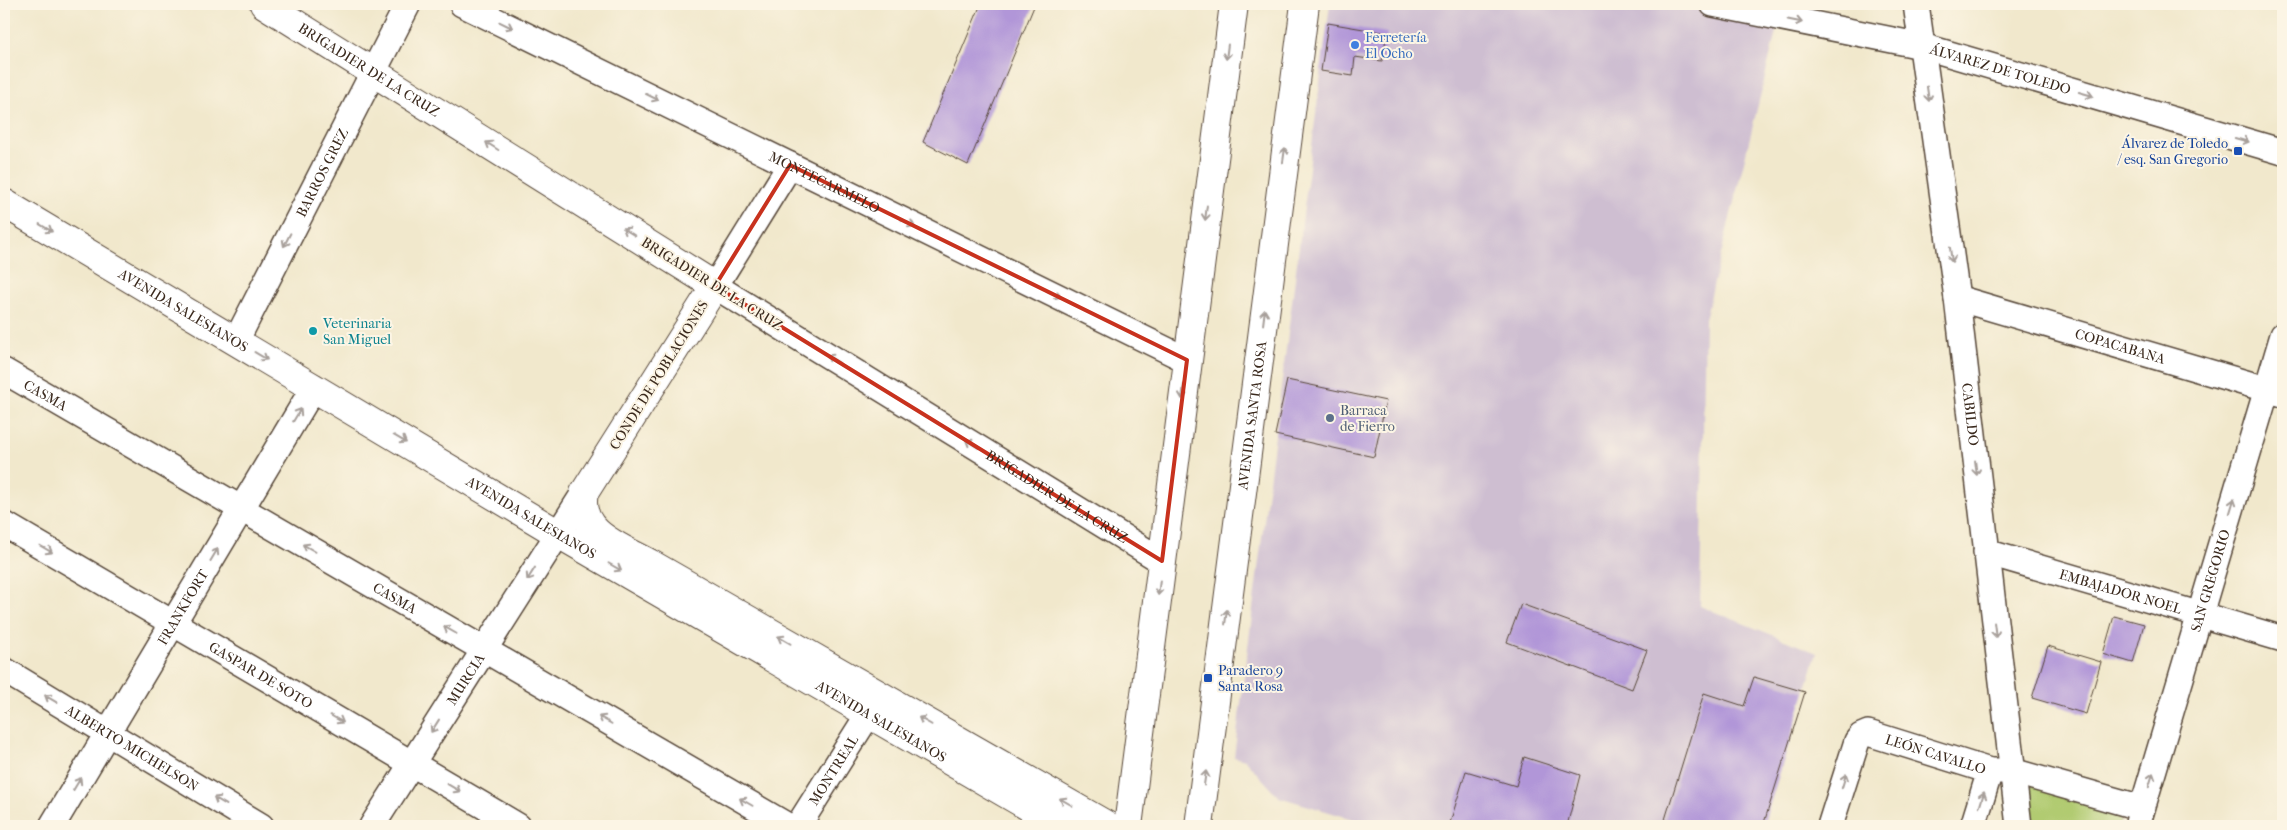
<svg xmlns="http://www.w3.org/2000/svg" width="2287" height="830" viewBox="0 0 2287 830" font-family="'IM FELL French Canon',serif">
<rect width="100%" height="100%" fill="#fcf5e5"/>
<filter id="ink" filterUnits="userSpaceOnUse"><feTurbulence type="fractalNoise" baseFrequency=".02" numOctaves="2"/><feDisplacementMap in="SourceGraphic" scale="10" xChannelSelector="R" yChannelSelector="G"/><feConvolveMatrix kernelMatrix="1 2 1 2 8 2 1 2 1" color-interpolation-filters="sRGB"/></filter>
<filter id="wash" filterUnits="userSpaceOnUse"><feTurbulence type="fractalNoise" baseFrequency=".0096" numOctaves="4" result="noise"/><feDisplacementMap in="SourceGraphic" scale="20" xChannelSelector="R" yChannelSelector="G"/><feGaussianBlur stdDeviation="1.12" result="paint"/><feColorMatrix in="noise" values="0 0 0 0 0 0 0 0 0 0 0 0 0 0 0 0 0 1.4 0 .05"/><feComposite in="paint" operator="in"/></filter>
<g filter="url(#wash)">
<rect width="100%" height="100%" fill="#f1e8cc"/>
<polygon fill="#cebed1" points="1330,4 1783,4 1705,319 1700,606 1817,653 1763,826 1376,826 1279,797 1245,760 1234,757"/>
<polygon fill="#b1cb71" stroke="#767a48" points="2025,783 2123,811 2119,826 2030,826"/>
<g id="blocks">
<g fill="#b196d8">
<polygon points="981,4 1035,4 968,165 923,142"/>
<polygon points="1328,23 1387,33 1382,61 1355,57 1353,76 1321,71"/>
<polygon points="1287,380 1386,401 1374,457 1275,435"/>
<polygon points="1521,604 1647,650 1632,689 1507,642"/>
<polygon points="2114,616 2144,624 2133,663 2103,654"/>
<polygon points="2048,646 2101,662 2086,714 2032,698"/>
<polygon points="1754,677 1805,692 1763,826 1663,826 1704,693 1744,706"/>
<polygon points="1524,757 1580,775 1567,826 1449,826 1466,771 1516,786"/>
</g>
</g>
</g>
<g filter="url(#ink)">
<use href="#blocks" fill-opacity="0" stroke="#564638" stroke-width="1"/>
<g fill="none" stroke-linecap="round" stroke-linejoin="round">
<defs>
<g id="minor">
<path id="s1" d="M462,4L1187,360"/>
<path id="s2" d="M1713,4L1922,46L2283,152"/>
<path id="s3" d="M1916,4L1957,298L2019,826"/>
<path id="s4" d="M790,165L715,286L1162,561"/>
<path id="s5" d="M1957,298L2283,394"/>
<path id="s6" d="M236,341L408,4"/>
<path id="s7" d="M4,371L788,826"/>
<path id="s8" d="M4,524L518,826"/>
<path id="s9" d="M1986,552L2283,639"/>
<path id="s10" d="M4,670L261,826"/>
<path id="s11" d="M52,826L314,387"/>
<path id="s12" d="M372,826L584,493"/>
<path id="s13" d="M798,826L868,715"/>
<path id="s14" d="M1830,826L1857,741L1861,736L1868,733L1990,771H2012L2142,808"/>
<polyline points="1973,826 1990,771"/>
<path id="s15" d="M2137,826L2283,335"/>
</g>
<g id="major">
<path id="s16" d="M264,4L715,286L584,493C575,533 623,548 651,564L1108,826"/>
<path id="s17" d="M4,203L557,533L1062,826"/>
<polyline points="1128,826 1234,4"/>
<path id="s18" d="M1199,826L1305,4"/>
</g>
</defs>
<use href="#minor" stroke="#564638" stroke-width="28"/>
<use href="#major" stroke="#564638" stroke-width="30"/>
<use href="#minor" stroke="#fff" stroke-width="25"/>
<use href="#major" stroke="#fff" stroke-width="28"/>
</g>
<defs><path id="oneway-shaft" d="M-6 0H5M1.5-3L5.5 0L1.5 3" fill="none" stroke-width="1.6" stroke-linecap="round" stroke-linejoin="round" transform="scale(1.25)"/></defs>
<g stroke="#a79f9a">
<use href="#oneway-shaft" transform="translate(1795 21) rotate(12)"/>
<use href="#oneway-shaft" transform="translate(506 25) rotate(26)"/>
<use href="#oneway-shaft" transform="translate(1227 52) rotate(97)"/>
<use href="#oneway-shaft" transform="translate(1928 94) rotate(82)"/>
<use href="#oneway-shaft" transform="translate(2086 94) rotate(16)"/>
<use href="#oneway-shaft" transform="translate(652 97) rotate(26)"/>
<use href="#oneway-shaft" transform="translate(2242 140) rotate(16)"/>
<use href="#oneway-shaft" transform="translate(492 146) rotate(-148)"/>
<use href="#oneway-shaft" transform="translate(1284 155) rotate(-82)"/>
<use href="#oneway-shaft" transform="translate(1206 213) rotate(97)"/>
<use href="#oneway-shaft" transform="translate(908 223) rotate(26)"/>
<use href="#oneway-shaft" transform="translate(46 228) rotate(31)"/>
<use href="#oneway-shaft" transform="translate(629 232) rotate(-148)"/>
<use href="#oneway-shaft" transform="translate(287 240) rotate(117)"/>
<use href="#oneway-shaft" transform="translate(1951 255) rotate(82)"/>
<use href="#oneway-shaft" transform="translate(1054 294) rotate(26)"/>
<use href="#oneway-shaft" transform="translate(1264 317) rotate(-83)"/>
<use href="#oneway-shaft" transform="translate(261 356) rotate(31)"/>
<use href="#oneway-shaft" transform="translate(833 359) rotate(-148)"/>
<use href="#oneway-shaft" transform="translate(1183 392) rotate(97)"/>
<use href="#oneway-shaft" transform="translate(297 415) rotate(-59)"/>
<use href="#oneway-shaft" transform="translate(400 439) rotate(31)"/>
<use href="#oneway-shaft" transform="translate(972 444) rotate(-148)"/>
<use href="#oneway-shaft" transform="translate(1976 468) rotate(83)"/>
<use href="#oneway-shaft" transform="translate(2232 506) rotate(-73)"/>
<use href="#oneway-shaft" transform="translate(309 548) rotate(-150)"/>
<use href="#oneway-shaft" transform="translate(46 549) rotate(30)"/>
<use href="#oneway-shaft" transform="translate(214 555) rotate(-59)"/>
<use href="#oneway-shaft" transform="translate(615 567) rotate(30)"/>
<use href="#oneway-shaft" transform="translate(531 574) rotate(122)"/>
<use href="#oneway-shaft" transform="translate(1159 588) rotate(97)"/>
<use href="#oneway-shaft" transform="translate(1226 617) rotate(-83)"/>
<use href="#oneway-shaft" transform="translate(450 630) rotate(-150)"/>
<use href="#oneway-shaft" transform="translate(1995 630) rotate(83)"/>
<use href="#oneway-shaft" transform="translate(784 640) rotate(-150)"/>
<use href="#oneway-shaft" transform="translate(51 699) rotate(-149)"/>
<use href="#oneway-shaft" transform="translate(337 719) rotate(30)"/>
<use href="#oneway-shaft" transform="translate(605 720) rotate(-150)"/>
<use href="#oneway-shaft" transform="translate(925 721) rotate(-150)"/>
<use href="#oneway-shaft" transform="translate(435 726) rotate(122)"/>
<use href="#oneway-shaft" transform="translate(1205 778) rotate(-82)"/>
<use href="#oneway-shaft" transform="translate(2151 780) rotate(-73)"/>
<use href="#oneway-shaft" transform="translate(1844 781) rotate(-73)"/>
<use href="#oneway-shaft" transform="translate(77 784) rotate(-59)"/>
<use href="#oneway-shaft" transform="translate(454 788) rotate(31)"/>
<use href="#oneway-shaft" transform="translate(1982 799) rotate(-73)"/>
<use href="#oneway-shaft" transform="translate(220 801) rotate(-149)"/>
<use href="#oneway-shaft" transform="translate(746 802) rotate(-150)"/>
<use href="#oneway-shaft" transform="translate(1066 802) rotate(-150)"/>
</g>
</g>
<path fill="none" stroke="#c8321e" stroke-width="4" stroke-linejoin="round" d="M790,165L1187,360L1162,561L715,286Z"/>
<circle fill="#3f7fe0" stroke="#fcf5e5" stroke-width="2" cx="1355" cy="45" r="5"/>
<g fill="#1a4fb4" stroke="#fcf5e5" stroke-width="2">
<rect x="2233" y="146" width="10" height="10" rx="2.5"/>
<rect x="1203" y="673" width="10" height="10" rx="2.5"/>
</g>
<circle fill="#0f9aa8" stroke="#fcf5e5" stroke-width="2" cx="313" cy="331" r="5"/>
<circle fill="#5c6f8a" stroke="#fcf5e5" stroke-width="2" cx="1330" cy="418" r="5"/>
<g text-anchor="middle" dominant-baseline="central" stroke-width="4" stroke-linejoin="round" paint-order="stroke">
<g font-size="14" fill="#366cbe" stroke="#fcf5e5" text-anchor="start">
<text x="1365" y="37">Ferretería<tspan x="1365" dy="16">El Ocho</tspan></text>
</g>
<g font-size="14" fill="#3b2a1e" stroke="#fcf5e5">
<text stroke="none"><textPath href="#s16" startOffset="124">BRIGADIER DE LA CRUZ</textPath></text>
<text stroke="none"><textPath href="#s2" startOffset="295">ÁLVAREZ DE TOLEDO</textPath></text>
<text stroke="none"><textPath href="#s6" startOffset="189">BARROS GREZ</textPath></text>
<text stroke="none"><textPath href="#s1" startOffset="404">MONTECARMELO</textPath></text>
<text transform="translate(712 284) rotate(32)">BRIGADIER DE LA CRUZ</text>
<text stroke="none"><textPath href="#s17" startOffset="209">AVENIDA SALESIANOS</textPath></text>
<text stroke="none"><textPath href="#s5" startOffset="170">COPACABANA</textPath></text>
<text transform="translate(659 375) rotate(-58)">CONDE DE POBLACIONES</text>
<text stroke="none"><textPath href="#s7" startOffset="48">CASMA</textPath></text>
<text stroke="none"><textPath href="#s18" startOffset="414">AVENIDA SANTA ROSA</textPath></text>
<text stroke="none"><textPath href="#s3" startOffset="414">CABILDO</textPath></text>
<text stroke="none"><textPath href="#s4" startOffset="544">BRIGADIER DE LA CRUZ</textPath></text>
<text stroke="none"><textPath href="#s17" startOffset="614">AVENIDA SALESIANOS</textPath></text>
<text stroke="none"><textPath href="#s15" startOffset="256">SAN GREGORIO</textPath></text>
<text stroke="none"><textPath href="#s9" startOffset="140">EMBAJADOR NOEL</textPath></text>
<text stroke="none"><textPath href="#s7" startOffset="452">CASMA</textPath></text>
<text stroke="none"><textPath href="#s11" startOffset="255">FRANKFORT</textPath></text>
<text stroke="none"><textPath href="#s8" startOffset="298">GASPAR DE SOTO</textPath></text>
<text stroke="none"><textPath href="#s12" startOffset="174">MURCIA</textPath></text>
<text stroke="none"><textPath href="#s17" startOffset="1019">AVENIDA SALESIANOS</textPath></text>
<text stroke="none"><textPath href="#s10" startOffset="150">ALBERTO MICHELSON</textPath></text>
<text stroke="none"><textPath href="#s14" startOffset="174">LEÓN CAVALLO</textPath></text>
<text stroke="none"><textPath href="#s13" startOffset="66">MONTREAL</textPath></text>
</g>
<g font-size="14" fill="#164399" stroke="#fcf5e5" text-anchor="end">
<text x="2228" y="143">Álvarez de Toledo<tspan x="2228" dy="16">/ esq. San Gregorio</tspan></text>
<text x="1218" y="670" text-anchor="start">Paradero 9<tspan x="1218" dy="16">Santa Rosa</tspan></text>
</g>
<g font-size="14" fill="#0d838f" stroke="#fcf5e5" text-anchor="start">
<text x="323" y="323">Veterinaria<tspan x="323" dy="16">San Miguel</tspan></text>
</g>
<g font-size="14" fill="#4e5e75" stroke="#fcf5e5" text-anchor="start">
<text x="1340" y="410">Barraca<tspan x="1340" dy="16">de Fierro</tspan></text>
</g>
</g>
<rect width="2287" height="830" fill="none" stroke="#fcf5e5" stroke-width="20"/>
</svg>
